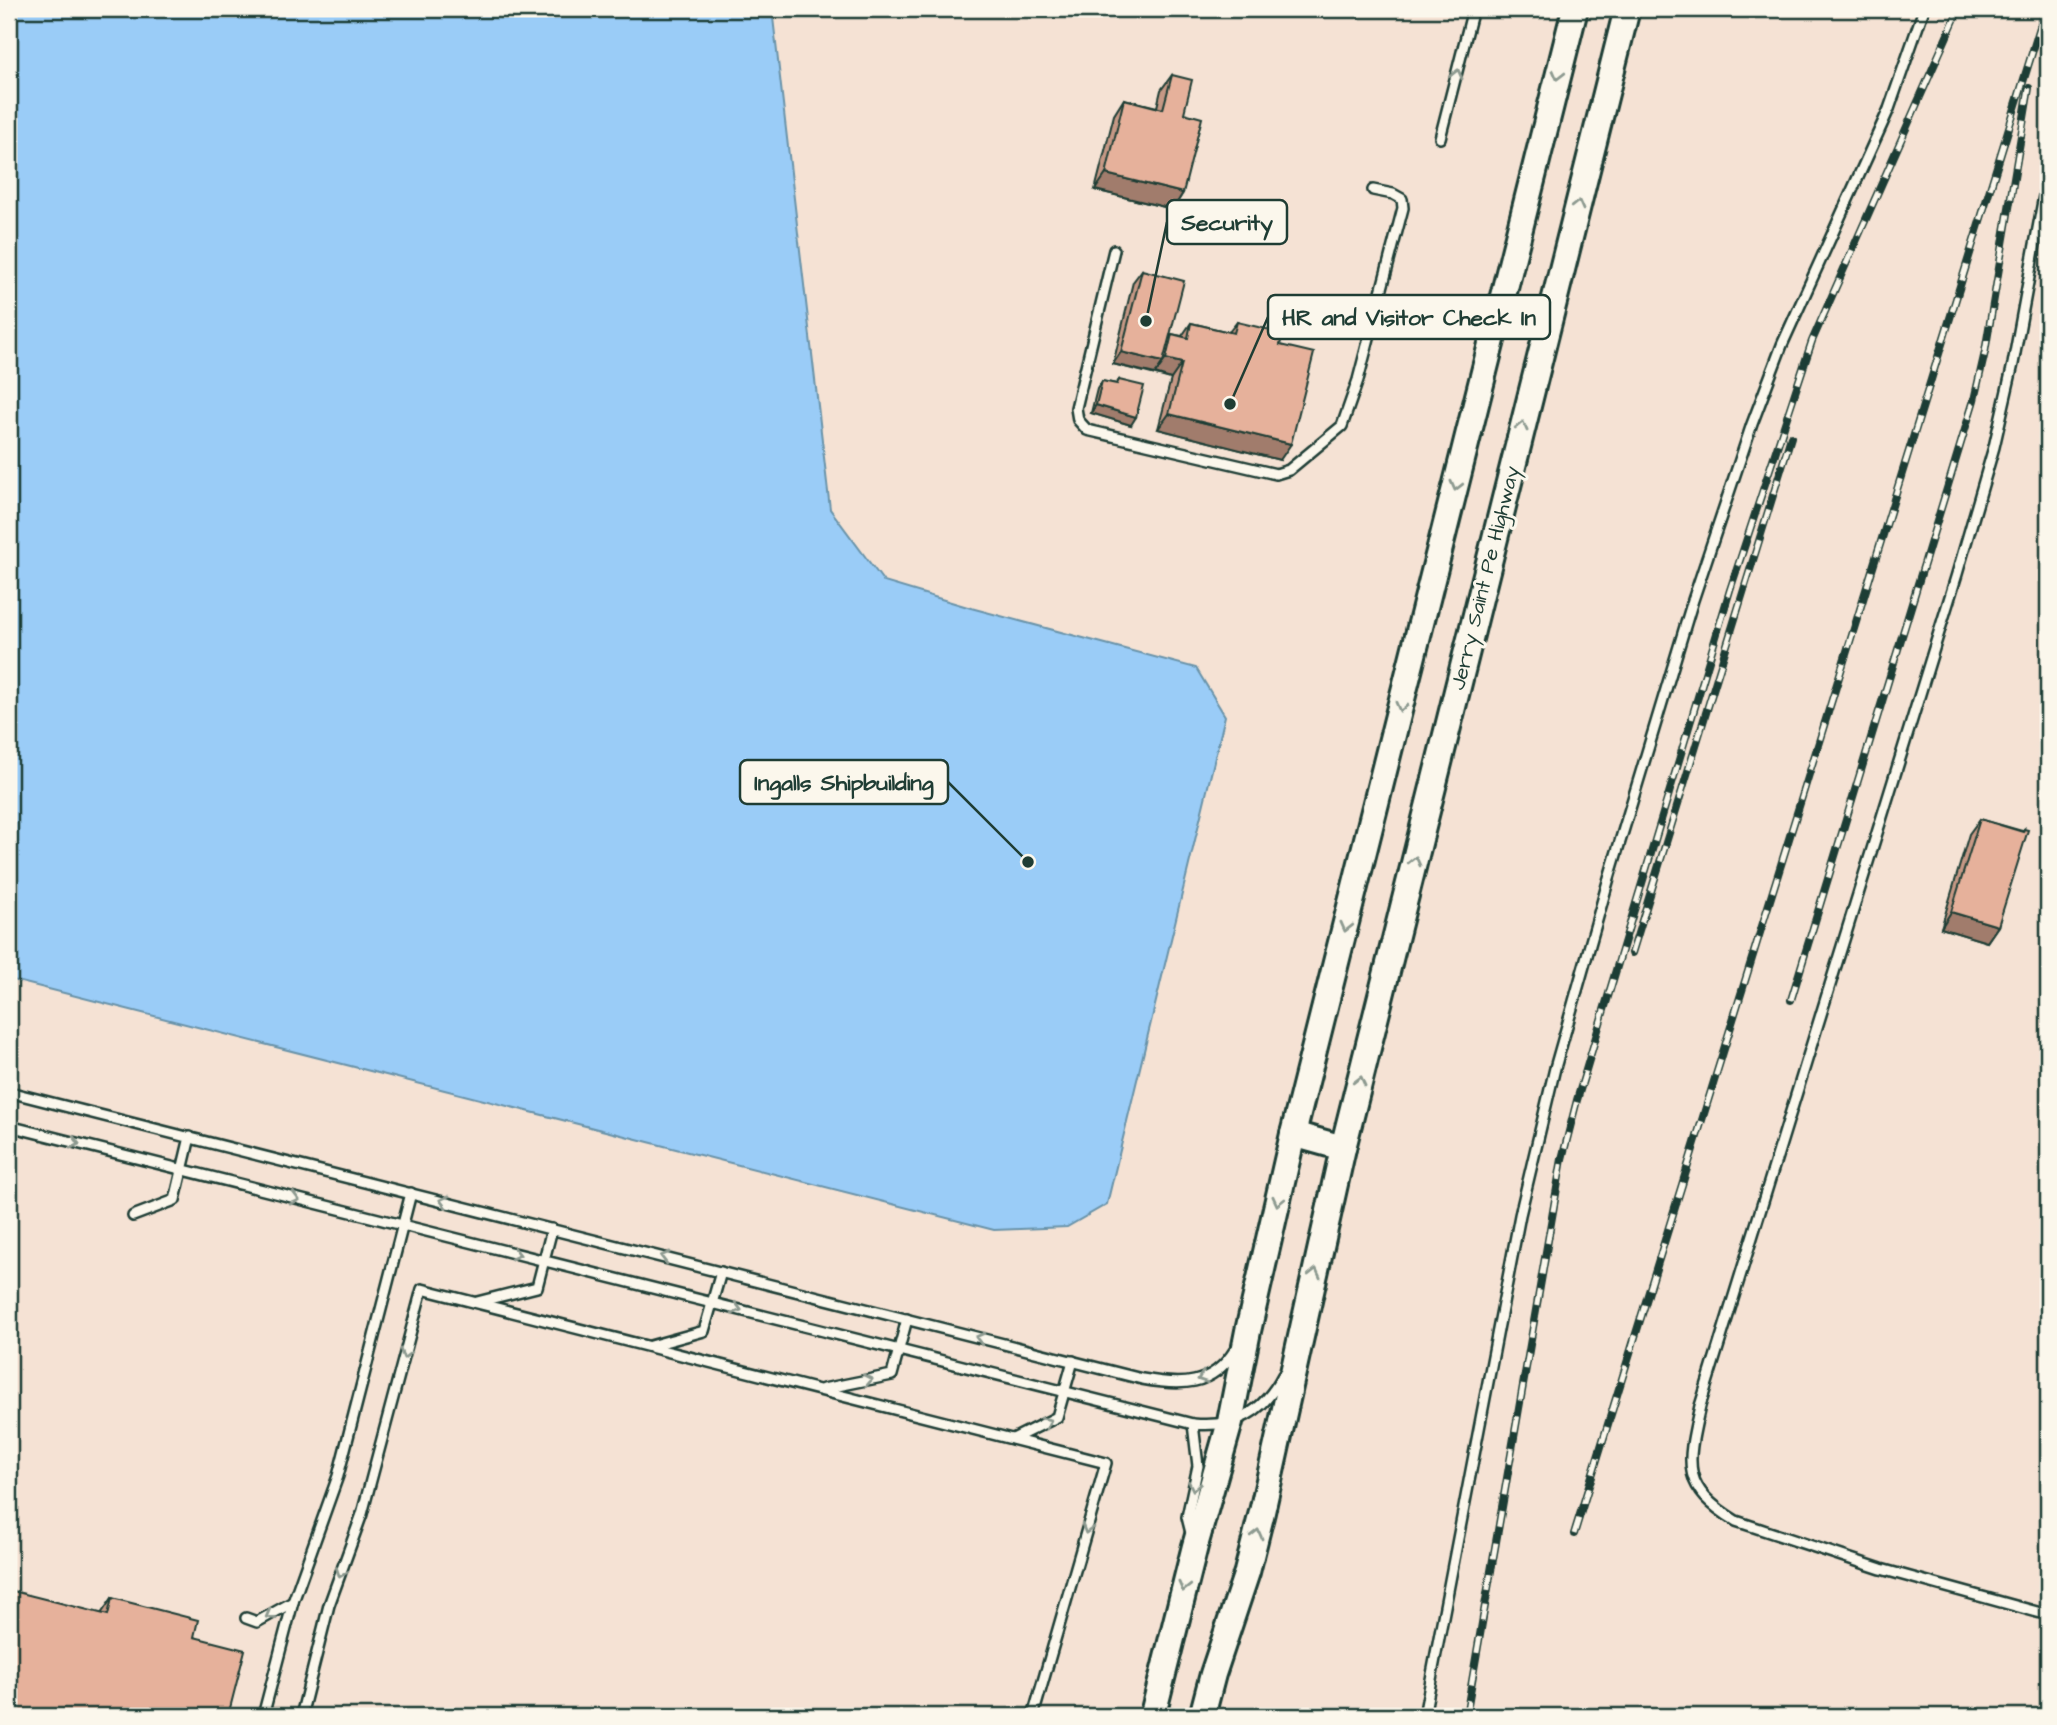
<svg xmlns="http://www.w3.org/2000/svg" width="2057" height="1725" viewBox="0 0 2057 1725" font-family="'Architects Daughter',sans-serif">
<rect width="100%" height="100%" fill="#fbf7ec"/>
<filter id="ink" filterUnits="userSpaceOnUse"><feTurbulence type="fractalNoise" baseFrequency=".0143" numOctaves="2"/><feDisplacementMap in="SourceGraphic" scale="14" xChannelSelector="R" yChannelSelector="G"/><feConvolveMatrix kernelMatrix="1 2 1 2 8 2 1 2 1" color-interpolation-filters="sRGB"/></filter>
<g filter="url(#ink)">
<rect fill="#f5e2d4" x="9" y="9" width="2039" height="1707"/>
<polygon fill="#9accf7" stroke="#6993a9" stroke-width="2" points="9,9 772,9 830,509 884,582 971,608 1196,668 1225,716 1107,1204 1067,1227 994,1230 9,979"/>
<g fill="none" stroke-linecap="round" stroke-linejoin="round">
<defs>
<g id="lane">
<polyline points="1440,138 1473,9"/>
<path d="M2048,174L2013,364L1994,447L1957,574L1700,1406C1687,1464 1680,1487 1736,1521L1881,1569L2048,1615"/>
<polyline points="1114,250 1076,408 1078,420 1087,430 1276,474 1289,470 1342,426 1358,380 1403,208 1402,199 1393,194 1373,190"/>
<path d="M9,1092L1142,1379C1181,1386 1212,1387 1235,1350"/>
<path d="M9,1126L1193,1424C1235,1428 1263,1413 1283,1375"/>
<polyline points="133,1216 175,1200 190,1137"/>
<polyline points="477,1302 537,1287 552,1229"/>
<polyline points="650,1346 704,1331 721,1272"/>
<polyline points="823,1389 892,1375 907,1319"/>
<polyline points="1013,1439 1057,1417 1073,1361"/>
<polyline points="1191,1533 1187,1517 1198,1466 1193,1424"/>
<polyline points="246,1618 257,1622 293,1602"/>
<polyline points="1156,1710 1182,1716"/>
<polyline points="263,1716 293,1602 338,1476 411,1193"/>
<polyline points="301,1716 329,1605 362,1514 422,1289 1106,1463 1033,1716"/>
<polyline points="1424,1716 1520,1215 1555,1068 1609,878 1693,600 1752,424 1782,345 1889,109 1924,9"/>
</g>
<g id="secondary">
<polyline points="1293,1134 1343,1148"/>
<polyline points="1154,1710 1195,1546 1230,1422 1248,1331 1293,1134 1575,9"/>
<polyline points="1202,1716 1213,1674 1247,1572 1262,1512 1343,1148 1627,9"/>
</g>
</defs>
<use href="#lane" stroke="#1f3d34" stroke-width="14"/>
<use href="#secondary" stroke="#1f3d34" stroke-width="30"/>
<use href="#lane" stroke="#fbf7ec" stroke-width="9"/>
<use href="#secondary" stroke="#fbf7ec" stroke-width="24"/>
<defs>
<g id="rail">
<polyline points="1632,953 1791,437"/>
<polyline points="1791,1000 1974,400 1985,352 2029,88"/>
<polyline points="1574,1534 2045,11"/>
<polyline points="1466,1716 1562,1159 1577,1100 1730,590 1812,341 1959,9"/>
</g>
</defs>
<use href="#rail" stroke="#1f3d34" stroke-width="8"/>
<use href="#rail" stroke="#fbf7ec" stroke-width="5" stroke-dasharray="16" stroke-linecap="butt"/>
</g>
<g fill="#c69885" stroke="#1f3d34" stroke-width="2">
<polygon points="1172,75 1184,113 1183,193 1173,209 1095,190 1114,115 1124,99 1157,107 1161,90"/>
<polygon points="1142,270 1169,338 1172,334 1182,336 1191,323 1229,332 1237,322 1280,345 1280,460 1158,429 1171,379 1113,364 1133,282"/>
<polygon points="1119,380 1131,425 1091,413 1097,389 1102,381 1116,384"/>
<polygon points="1980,819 2022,831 2024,829 1998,926 1987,942 1941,928 1969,834"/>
<polygon points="112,1598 194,1637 101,1614"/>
</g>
<g fill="#a17c6c" stroke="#1f3d34" stroke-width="2">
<polygon points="1106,174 1183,193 1173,209 1095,190"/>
<polygon points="1121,352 1163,362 1155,374 1113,364"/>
<polygon points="1166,359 1182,363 1171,379 1155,374"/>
<polygon points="1096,405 1136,417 1131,425 1091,413"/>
<polygon points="1169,414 1291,444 1280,460 1158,429"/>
<polygon points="1951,912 1998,926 1987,942 1941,928"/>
</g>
<g fill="#e6b19b" stroke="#1f3d34" stroke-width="2">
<polygon points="1172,75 1192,80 1184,113 1202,118 1183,193 1106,174 1124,99 1163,109"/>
<polygon points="1142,270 1184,281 1163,362 1121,352"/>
<polygon points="1237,322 1283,333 1280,345 1314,353 1291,444 1169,414 1182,363 1166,359 1172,334 1188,338 1191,323 1234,333"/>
<polygon points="1119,380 1144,386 1136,417 1096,405 1102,381 1117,384"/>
<polygon points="1980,819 2023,832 2024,829 2028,830 1998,926 1951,912"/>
<polygon points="9,1590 108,1615 112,1598 198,1620 194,1637 245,1650 228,1716 9,1716"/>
</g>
<defs><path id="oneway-chevron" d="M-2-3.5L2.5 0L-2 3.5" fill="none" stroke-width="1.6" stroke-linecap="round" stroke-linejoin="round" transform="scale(1.75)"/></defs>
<g stroke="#8d9a90">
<use href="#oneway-chevron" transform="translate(1457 74) rotate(-76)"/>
<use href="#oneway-chevron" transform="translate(1558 75) rotate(104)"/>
<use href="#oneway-chevron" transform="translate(1578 205) rotate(-76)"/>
<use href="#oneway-chevron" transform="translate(1522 426) rotate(-76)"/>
<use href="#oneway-chevron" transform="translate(1456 486) rotate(104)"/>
<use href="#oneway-chevron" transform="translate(1401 707) rotate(104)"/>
<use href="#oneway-chevron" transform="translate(1415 861) rotate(-76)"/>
<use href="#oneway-chevron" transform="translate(1346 927) rotate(104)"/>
<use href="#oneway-chevron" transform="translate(1360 1081) rotate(-76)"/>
<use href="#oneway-chevron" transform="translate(75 1143) rotate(14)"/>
<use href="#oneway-chevron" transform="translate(295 1199) rotate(14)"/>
<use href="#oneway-chevron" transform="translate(444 1201) rotate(-166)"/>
<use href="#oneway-chevron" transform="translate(1278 1201) rotate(103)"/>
<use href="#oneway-chevron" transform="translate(516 1254) rotate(14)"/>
<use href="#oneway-chevron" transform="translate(665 1257) rotate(-166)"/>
<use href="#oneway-chevron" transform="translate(1315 1273) rotate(-77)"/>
<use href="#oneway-chevron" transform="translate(737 1309) rotate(14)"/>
<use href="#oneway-chevron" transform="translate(980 1338) rotate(-166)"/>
<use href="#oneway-chevron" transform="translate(405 1354) rotate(105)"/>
<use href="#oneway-chevron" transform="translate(1202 1378) rotate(161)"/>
<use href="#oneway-chevron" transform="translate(868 1380) rotate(-11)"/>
<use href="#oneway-chevron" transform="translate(1047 1422) rotate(-28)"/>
<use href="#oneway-chevron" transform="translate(1194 1486) rotate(101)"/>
<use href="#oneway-chevron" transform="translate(1087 1529) rotate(106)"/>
<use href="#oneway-chevron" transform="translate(1257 1534) rotate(-76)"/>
<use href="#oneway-chevron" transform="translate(341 1573) rotate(110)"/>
<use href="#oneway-chevron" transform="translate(1184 1587) rotate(104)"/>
<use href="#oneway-chevron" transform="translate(270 1615) rotate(151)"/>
</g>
</g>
<g text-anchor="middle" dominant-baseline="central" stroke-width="6" stroke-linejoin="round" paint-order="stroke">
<g font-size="21" fill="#1f3d34" stroke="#fbf7ec">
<text transform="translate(1485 578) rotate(-76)">Jerry Saint Pe Highway</text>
</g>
</g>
<path fill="none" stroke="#1f3d34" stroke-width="2.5" d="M1146 321L1167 222M1230 404L1268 317M1028 862L948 782"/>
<g fill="#1f3d34" stroke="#fbf7ec" stroke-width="2.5">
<circle cx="1146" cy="321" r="7"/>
<circle cx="1230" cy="404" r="7"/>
<circle cx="1028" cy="862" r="7"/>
</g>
<g fill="#fbf7ec" stroke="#1f3d34" stroke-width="2.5">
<rect x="1167" y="200" width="120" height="44" rx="7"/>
<rect x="1268" y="295" width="282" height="44" rx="7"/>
<rect x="740" y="760" width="208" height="44" rx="7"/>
</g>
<g font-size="23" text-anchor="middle" font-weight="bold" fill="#1f3d34">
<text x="1227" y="230">Security</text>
<text x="1409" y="325">HR and Visitor Check In</text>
<text x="844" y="790">Ingalls Shipbuilding</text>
</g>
<rect width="2057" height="1725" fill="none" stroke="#fbf7ec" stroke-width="35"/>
<rect x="18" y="18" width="2022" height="1690" fill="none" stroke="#1f3d34" stroke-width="2.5" filter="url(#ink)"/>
</svg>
